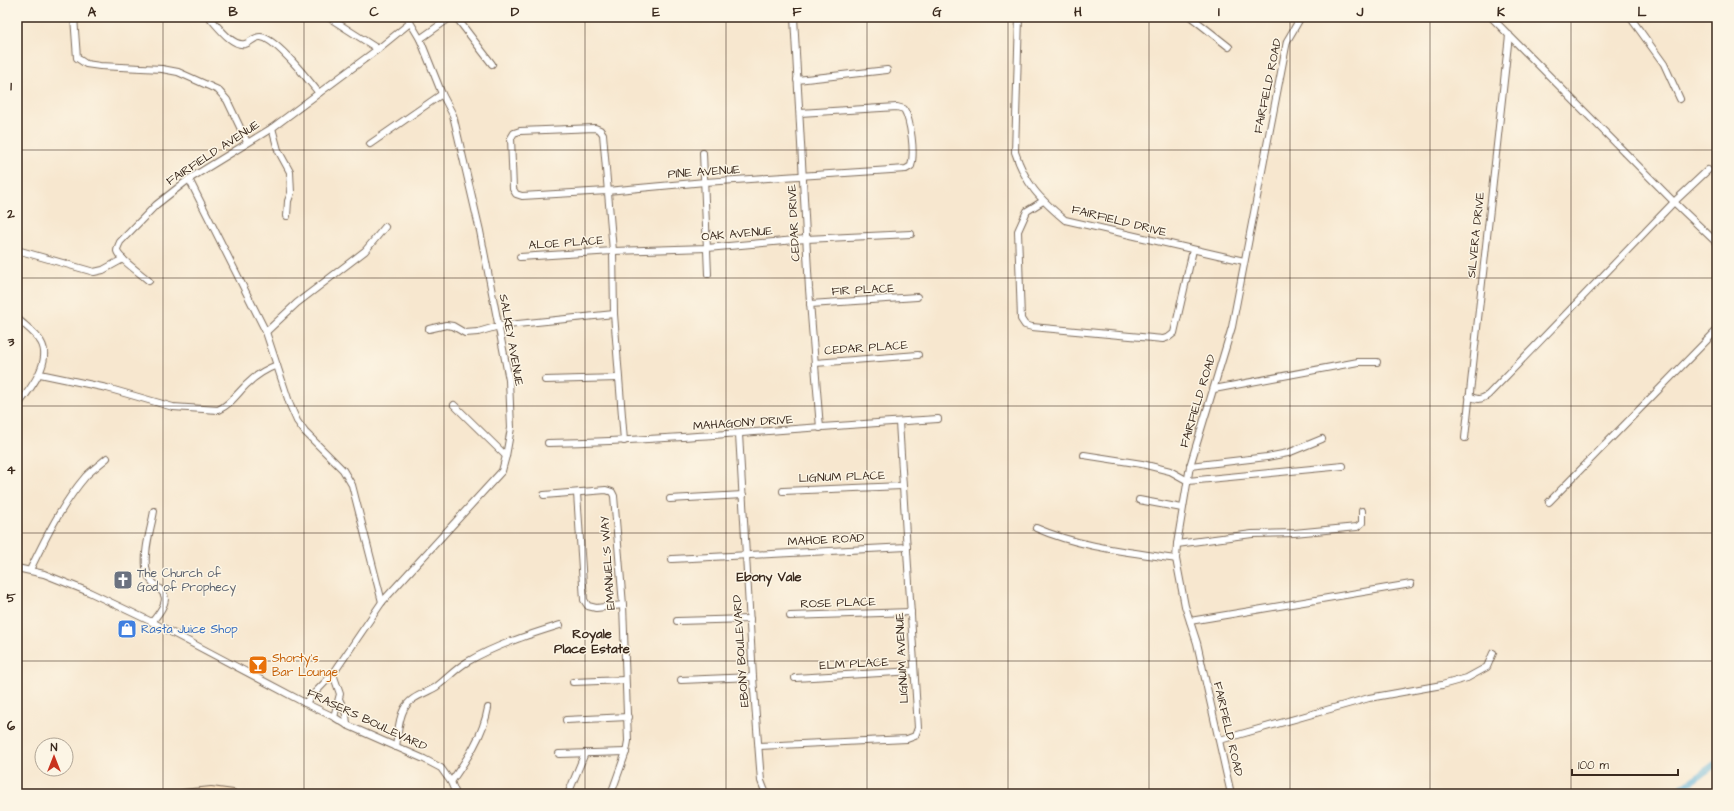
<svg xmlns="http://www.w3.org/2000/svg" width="1734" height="811" viewBox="0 0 1734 811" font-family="'Architects Daughter',sans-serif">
<rect width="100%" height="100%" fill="#fcf5e5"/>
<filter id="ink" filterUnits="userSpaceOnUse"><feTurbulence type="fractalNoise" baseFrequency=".025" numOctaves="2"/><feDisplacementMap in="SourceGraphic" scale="8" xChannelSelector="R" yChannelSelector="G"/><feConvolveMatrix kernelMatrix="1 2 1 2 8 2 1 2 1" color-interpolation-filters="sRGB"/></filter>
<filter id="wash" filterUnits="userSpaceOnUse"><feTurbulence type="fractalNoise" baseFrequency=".012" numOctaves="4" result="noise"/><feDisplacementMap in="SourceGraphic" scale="16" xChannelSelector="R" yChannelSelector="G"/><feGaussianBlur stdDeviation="0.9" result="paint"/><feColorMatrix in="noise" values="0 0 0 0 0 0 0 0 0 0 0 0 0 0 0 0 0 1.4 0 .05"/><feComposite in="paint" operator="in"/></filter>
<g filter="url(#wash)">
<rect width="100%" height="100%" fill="#f7e7cf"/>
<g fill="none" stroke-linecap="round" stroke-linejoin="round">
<polyline stroke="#5bafd7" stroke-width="7" points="1673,794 1717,763"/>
</g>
</g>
<g filter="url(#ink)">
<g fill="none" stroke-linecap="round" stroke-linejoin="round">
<defs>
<g id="minor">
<polyline points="74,17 77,58 86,64 100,66 162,69 178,72 218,90 227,100 247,142"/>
<path d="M209,17C217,25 232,47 245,44C250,43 255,36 261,37C277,39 309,81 319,93"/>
<polyline points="328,17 378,49"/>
<polyline points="456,17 492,64"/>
<polyline points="794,17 809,289 820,428"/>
<path d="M1019,17L1015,152C1026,185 1039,198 1065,220L1244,261"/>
<polyline points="1191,17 1229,47"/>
<polyline points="1491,17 1674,202 1717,243"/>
<polyline points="1630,17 1664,64 1680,99"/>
<polyline points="420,39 451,17"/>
<polyline points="797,80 887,70"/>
<polyline points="272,128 278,150 290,172 291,193 288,201 287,216"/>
<polyline points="370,144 442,94"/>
<polyline points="703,153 708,274"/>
<polyline points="189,179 266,332 290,405 297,421 305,432 343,470 352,485 382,602"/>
<polyline points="1043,201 1027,211 1018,231 1021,319 1025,325 1032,327 1163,339 1169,337 1174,333 1193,250"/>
<polyline points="17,250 94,272 103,270 123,259"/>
<polyline points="520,257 613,251 707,248 806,239 911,234"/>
<path d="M149,281C143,275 119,259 117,251C117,247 119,245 120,242L156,205L189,179L272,128L378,49L410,23"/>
<polyline points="810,304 917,297"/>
<path d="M17,318C24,325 36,333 41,342C53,362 28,392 17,406"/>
<polyline points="429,329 446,325 453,326 465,333 478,332 499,326 614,314"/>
<polyline points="266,332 297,303 365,251 385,227"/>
<polyline points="815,363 918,355"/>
<path d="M40,374L107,388L173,407L218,410C230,405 237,394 246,385C254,377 266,369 277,365"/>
<polyline points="545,380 618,378"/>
<polyline points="1214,389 1358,362 1377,362"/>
<path d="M1469,396C1477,400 1481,400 1488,395L1674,202L1708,170"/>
<polyline points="454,405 506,456"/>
<polyline points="739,434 753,677 761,781 766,794"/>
<polyline points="1465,438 1509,35"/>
<path d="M624,441L614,314L613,251L603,134L600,130L595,128L520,131L514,133L511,138L513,189L516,194L522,196L607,191L705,182L906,169L911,166C915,153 911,121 904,109L897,107L800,113"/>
<path d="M548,443C679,440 808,427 938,419"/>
<polyline points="1084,455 1142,464 1170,471 1188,481 1343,466"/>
<polyline points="1190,466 1267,457 1288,453 1322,439"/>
<polyline points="783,491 902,486"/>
<polyline points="577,493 584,600 588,606 596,608 623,605"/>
<polyline points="544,495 606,490 612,492 614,496 623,605 628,741 626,752 611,794"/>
<polyline points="670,499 743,495"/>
<polyline points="1139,500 1182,508"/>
<polyline points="1549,502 1717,330"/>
<path d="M1036,528C1079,547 1129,552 1176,559"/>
<polyline points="1177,544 1252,534 1294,533 1357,527 1362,523 1362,511"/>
<polyline points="672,559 907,547"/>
<polyline points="17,568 44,574 89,592 152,622 305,703 334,717 347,725 424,759 441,768 451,782 456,794"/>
<path d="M30,570C46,537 62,504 86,476C92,470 100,464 107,458"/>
<polyline points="790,616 911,612"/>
<polyline points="677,621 750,619"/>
<polyline points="1190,621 1411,584"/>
<path d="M152,622C183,585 149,595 146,567C144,548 151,529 154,511"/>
<polyline points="333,674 340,694 334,717"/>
<polyline points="795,678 914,671"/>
<polyline points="681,680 753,677"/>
<polyline points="573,682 625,680"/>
<polyline points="339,699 346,714 347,725"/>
<polyline points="305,703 333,674 382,602 502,471 506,456 511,428 509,380 480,231 453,115 442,94 420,39 407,17"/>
<polyline points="566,720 628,717"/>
<polyline points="1220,740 1369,698 1442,685 1467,678 1487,667 1493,653"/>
<polyline points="759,746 907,739 915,736 918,728 899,422"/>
<path d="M396,747C398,735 398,720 404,709C411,696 425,694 436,687C447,679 455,669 467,662C496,645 528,635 560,625"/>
<polyline points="559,754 626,752"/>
<path d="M451,782C467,759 483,736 488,708"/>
<polyline points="568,794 585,753"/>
<polyline points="1231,794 1197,643 1185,606 1176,559 1177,544 1190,466 1232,327 1287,41 1301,17"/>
</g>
<polyline id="secondary" points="183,794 211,791 233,794"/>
</defs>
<use href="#minor" stroke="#7d6c5c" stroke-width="8"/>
<use href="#secondary" stroke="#7d6c5c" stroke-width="10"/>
<use href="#minor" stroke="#fff" stroke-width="6"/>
<use href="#secondary" stroke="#fde5c5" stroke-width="8"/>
</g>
</g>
<path fill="none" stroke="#3b2a1e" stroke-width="1" stroke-opacity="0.55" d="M163,17V794M304,17V794M444,17V794M585,17V794M726,17V794M867,17V794M1008,17V794M1149,17V794M1290,17V794M1430,17V794M1571,17V794M17,150H1717M17,278H1717M17,406H1717M17,533H1717M17,661H1717"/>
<defs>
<symbol id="church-square" viewBox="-11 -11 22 22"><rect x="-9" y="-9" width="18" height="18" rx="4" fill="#6b7280" stroke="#fcf5e5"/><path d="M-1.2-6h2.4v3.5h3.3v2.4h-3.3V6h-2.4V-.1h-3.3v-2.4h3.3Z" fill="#fff"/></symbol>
<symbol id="shop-square" viewBox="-11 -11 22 22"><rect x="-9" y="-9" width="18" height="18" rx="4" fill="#3f7fe0" stroke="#fcf5e5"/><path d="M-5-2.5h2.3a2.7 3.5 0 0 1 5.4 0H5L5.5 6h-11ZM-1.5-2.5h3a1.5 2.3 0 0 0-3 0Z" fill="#fff"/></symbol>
<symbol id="bar-square" viewBox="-11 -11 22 22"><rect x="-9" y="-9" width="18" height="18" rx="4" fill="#e8710a" stroke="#fcf5e5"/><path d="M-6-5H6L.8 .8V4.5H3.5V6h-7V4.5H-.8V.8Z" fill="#fff"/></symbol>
</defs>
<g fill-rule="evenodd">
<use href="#church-square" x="112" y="569" width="22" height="22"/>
<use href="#shop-square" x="116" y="618" width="22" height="22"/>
<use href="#bar-square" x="247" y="654" width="22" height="22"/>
</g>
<g text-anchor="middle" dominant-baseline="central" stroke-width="3" stroke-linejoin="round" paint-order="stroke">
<g font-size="12" fill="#3b2a1e" stroke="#fcf5e5">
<text transform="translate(1268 86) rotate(-78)">FAIRFIELD ROAD</text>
<text transform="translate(213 153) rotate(-33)">FAIRFIELD AVENUE</text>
<text transform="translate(704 172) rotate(-4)">PINE AVENUE</text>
<text transform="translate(1119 221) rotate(14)">FAIRFIELD DRIVE</text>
<text transform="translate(794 223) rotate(-93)">CEDAR DRIVE</text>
<text transform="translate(737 234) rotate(-5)">OAK AVENUE</text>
<text transform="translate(1476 235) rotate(-84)">SILVERA DRIVE</text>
<text transform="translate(566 243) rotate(-4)">ALOE PLACE</text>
<text transform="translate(863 290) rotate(-3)">FIR PLACE</text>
<text transform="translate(511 340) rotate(80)">SALKEY AVENUE</text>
<text transform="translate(866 348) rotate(-4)">CEDAR PLACE</text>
<text transform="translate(1198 401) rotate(-73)">FAIRFIELD ROAD</text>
<text transform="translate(743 423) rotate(-4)">MAHAGONY DRIVE</text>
<text transform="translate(842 477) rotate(-2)">LIGNUM PLACE</text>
<text transform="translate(826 540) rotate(-3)">MAHOE ROAD</text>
<text transform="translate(608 563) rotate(-94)">EMANUEL'S WAY</text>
<text transform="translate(838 603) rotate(-2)">ROSE PLACE</text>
<text transform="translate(741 651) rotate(-94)">EBONY BOULEVARD</text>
<text transform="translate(902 658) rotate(-93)">LIGNUM AVENUE</text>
<text transform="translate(854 664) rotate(-3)">ELM PLACE</text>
<text transform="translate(367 720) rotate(25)">FRASERS BOULEVARD</text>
<text transform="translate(1228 729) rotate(77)">FAIRFIELD ROAD</text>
</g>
<g font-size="12" fill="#5b616d" stroke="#fcf5e5" text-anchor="start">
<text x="137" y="573">The Church of<tspan x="137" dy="14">God of Prophecy</tspan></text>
</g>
<g font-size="12" fill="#366cbe" stroke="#fcf5e5" text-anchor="start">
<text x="141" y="629">Rasta Juice Shop</text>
</g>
<g font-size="12" fill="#c56008" stroke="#fcf5e5" text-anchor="start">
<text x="272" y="658">Shorty's<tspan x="272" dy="14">Bar Lounge</tspan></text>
</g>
<g font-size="13" font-weight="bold" fill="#3b2a1e" stroke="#fcf5e5">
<text x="769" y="577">Ebony Vale</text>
<text x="592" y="634">Royale<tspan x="592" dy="15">Place Estate</tspan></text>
</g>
</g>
<rect width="1734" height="811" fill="none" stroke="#fcf5e5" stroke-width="44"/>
<g transform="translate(54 757)"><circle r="19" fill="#fcf5e5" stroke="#afa495"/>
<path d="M0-3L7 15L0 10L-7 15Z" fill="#c8321e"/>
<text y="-6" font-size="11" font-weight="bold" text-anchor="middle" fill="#3b2a1e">N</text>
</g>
<path d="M1572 769v6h106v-6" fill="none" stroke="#3b2a1e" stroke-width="2"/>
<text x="1578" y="769" font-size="12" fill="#3b2a1e" stroke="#fcf5e5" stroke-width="3" paint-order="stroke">100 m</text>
<rect x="22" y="22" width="1690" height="767" fill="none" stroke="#3b2a1e" stroke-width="1.5"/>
<g font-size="13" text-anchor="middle" font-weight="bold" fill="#3b2a1e">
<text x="92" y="16">A</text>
<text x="233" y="16">B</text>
<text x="374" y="16">C</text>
<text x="515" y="16">D</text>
<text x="656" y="16">E</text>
<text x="797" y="16">F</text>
<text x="937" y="16">G</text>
<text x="1078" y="16">H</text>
<text x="1219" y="16">I</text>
<text x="1360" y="16">J</text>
<text x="1501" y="16">K</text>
<text x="1642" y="16">L</text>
<text x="11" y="90">1</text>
<text x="11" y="218">2</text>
<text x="11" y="346">3</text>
<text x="11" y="474">4</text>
<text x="11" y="602">5</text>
<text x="11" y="730">6</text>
</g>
</svg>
